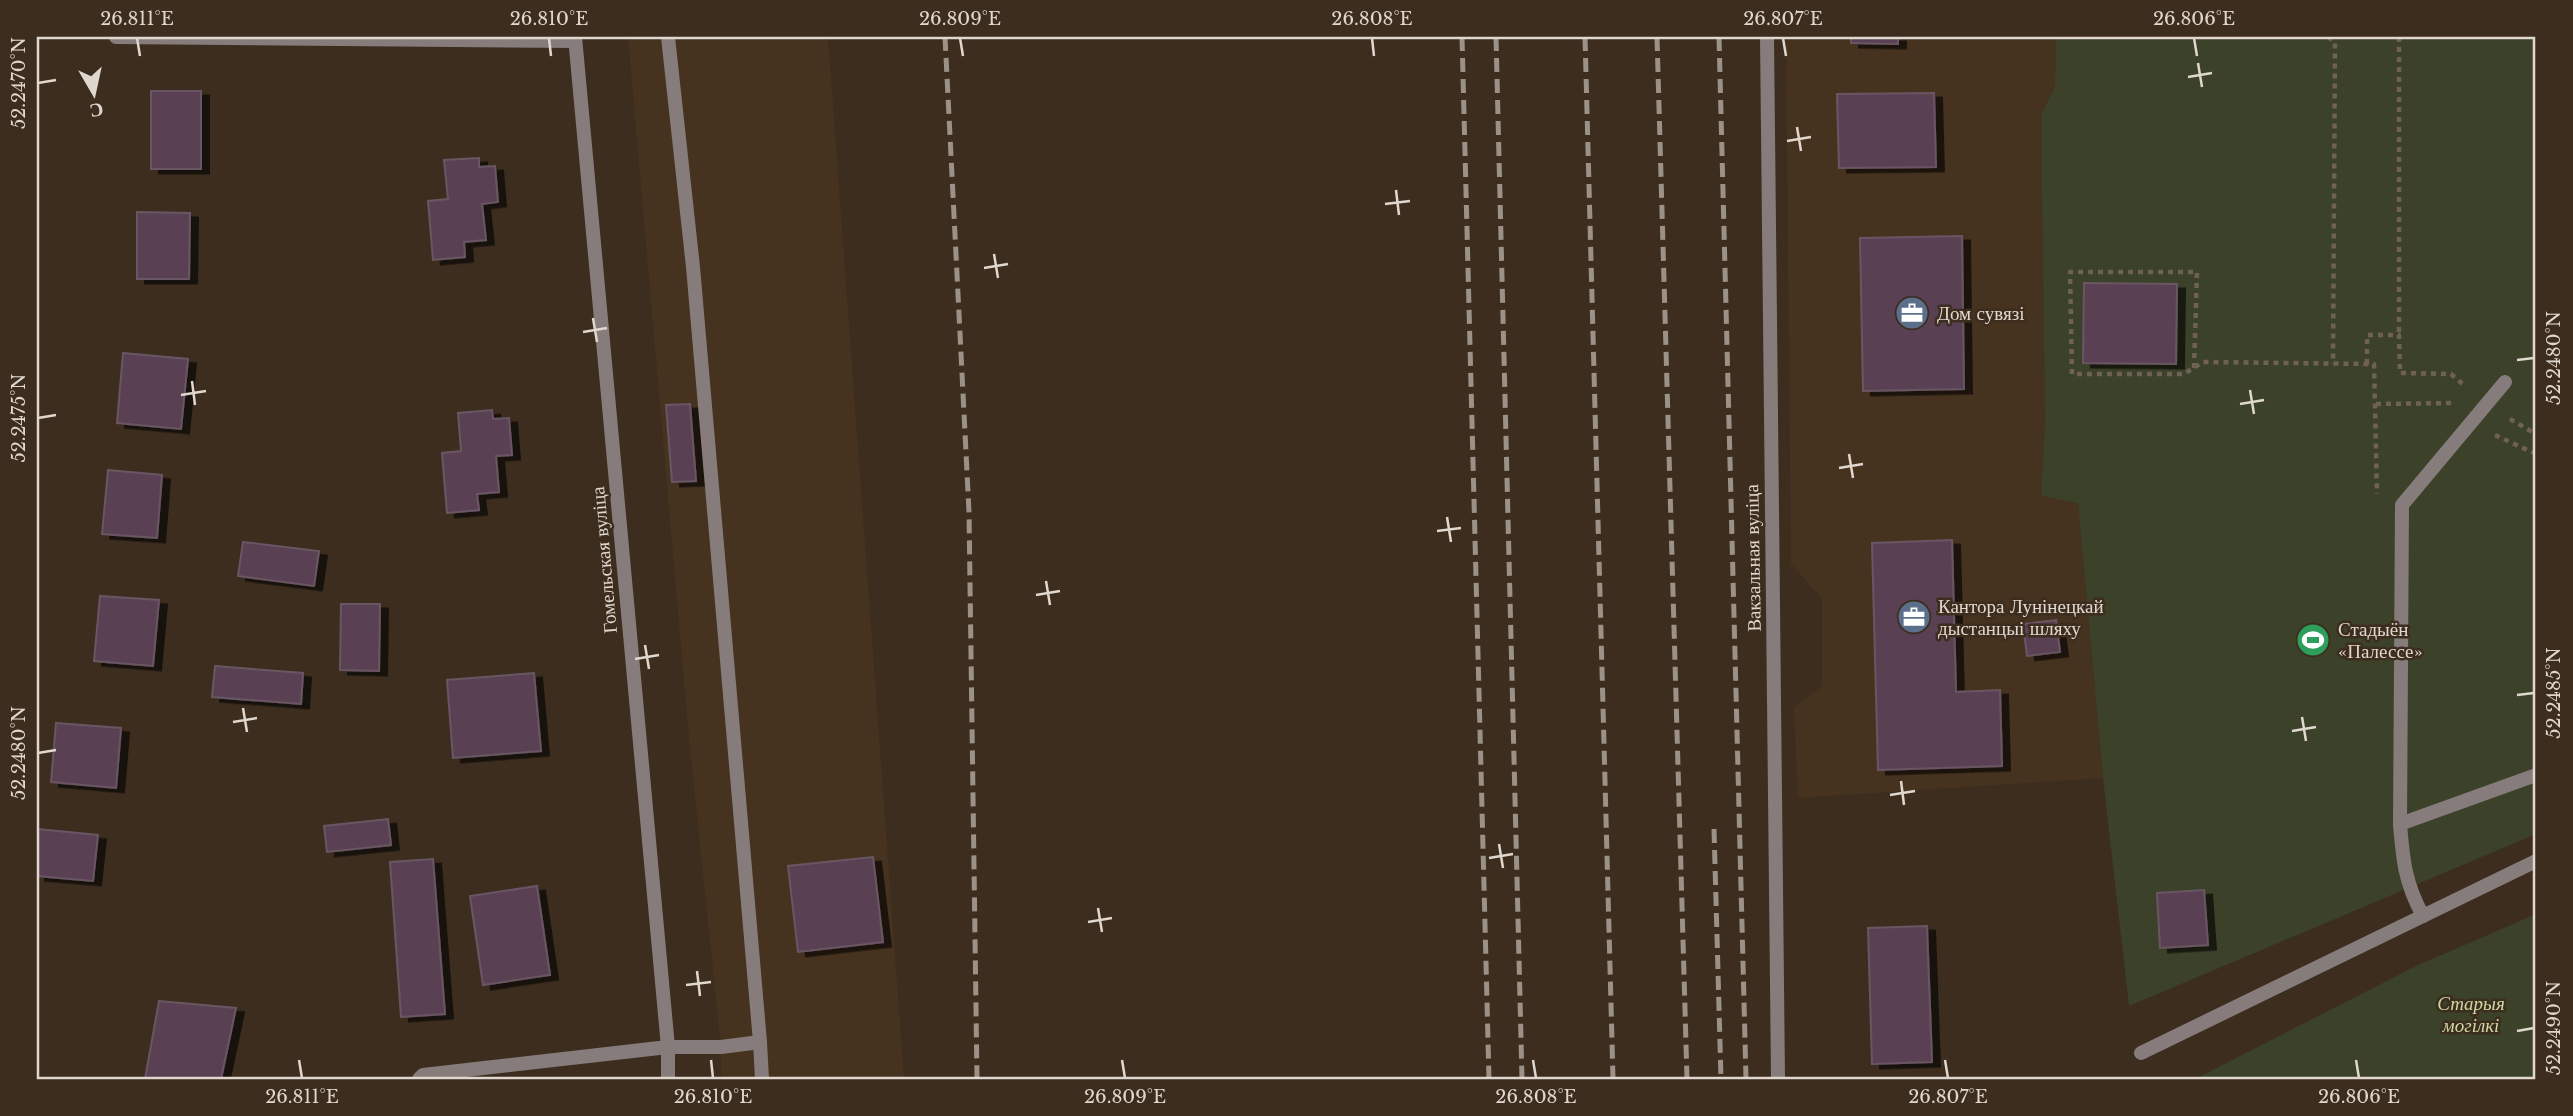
<svg xmlns="http://www.w3.org/2000/svg" width="2573" height="1116" viewBox="0 0 2573 1116" font-family="'Libre Baskerville',serif">
<defs>
<filter id="shadow"><feDropShadow dx="8" dy="4.5" stdDeviation="0" flood-color="#0009"/></filter>
</defs>
<rect width="100%" height="100%" fill="#3c2d1f"/>
<g fill="#46331f">
<polygon points="628,37 828,37 904,1079 721,1079 721,1047 689,738"/>
<polygon points="1786,37 2056,37 2055,87 2041,115 2045,421 2041,496 2078,502 2103,778 1798,798 1794,707 1822,686 1822,599 1791,564"/>
</g>
<g fill="#3c4129">
<polygon points="2056,37 2536,37 2536,834 2129,1006 2103,778 2078,503 2041,496 2045,421 2041,115 2055,87"/>
<polygon points="2536,914 2536,1079 2195,1079 2416,966"/>
</g>
<g fill="#5a4052" stroke="#695663" stroke-width="2" filter="url(#shadow)">
<polygon points="1851,37 1898,37 1898,44 1851,43"/>
<rect x="151" y="91" width="50" height="78"/>
<polygon points="1934,93 1936,167 1839,168 1837,94"/>
<polygon points="479,158 479,167 495,166 498,202 482,204 486,240 464,242 465,257 433,260 428,201 448,199 444,160"/>
<polygon points="137,212 190,213 189,279 137,279"/>
<polygon points="1962,236 1964,389 1863,391 1860,238"/>
<polygon points="2084,283 2177,284 2176,364 2083,363"/>
<polygon points="123,353 188,359 181,429 117,423"/>
<polygon points="690,404 696,481 672,482 666,405"/>
<polygon points="492,410 493,419 509,418 512,455 496,456 499,492 477,494 479,510 447,513 442,453 461,451 458,413"/>
<polygon points="108,470 162,475 157,538 102,534"/>
<polygon points="1952,540 1956,692 2000,690 2002,766 1878,770 1872,543"/>
<polygon points="243,542 319,551 314,586 238,576"/>
<polygon points="100,596 159,600 153,666 94,661"/>
<polygon points="341,604 380,604 379,671 340,670"/>
<polygon points="2056,620 2060,652 2027,656 2023,624"/>
<polygon points="215,666 303,673 301,704 212,697"/>
<polygon points="534,673 541,751 453,758 447,680"/>
<polygon points="56,723 121,728 116,788 51,782"/>
<polygon points="388,819 391,845 327,852 324,826"/>
<polygon points="37,829 98,835 93,881 37,876"/>
<polygon points="873,857 883,942 798,952 788,866"/>
<polygon points="433,859 445,1014 401,1017 390,862"/>
<polygon points="537,886 550,975 483,985 470,896"/>
<polygon points="2204,890 2208,945 2160,948 2157,893"/>
<polygon points="1927,926 1932,1062 1872,1064 1868,928"/>
<polygon points="159,1001 236,1008 221,1079 145,1079"/>
</g>
<g fill="none" stroke-linecap="round" stroke-linejoin="round">
<g stroke="#6f6255" stroke-width="4.5" stroke-dasharray="5 5" stroke-linecap="butt">
<polyline points="2328,37 2335,42 2333,364"/>
<polyline points="2399,37 2399,335"/>
<polyline points="2367,364 2367,335 2399,335 2400,373 2451,374 2466,387"/>
<polyline points="2194,368 2197,272 2070,272 2072,374 2184,374 2203,362 2374,364 2377,494"/>
<polyline points="2376,404 2451,403"/>
<polyline points="2510,419 2536,434"/>
<polyline points="2495,435 2536,454"/>
</g>
<g stroke="#877c7c" stroke-width="14">
<polyline points="2400,824 2402,505 2505,382"/>
<path d="M2423,916C2405,883 2403,861 2400,824L2536,775"/>
<polyline points="760,1042 762,1079"/>
<polyline points="419,1079 423,1075 668,1047 721,1047 760,1042 693,267 668,37"/>
</g>
<g stroke="#877c7c" stroke-width="14">
<polyline points="116,37 575,41"/>
<polyline points="1767,37 1778,1079"/>
<polyline points="2141,1053 2536,861"/>
</g>
<polyline stroke="#877c7c" stroke-width="14" points="575,37 668,1047 668,1079"/>
<g stroke="#9c9186" stroke-width="5" stroke-dasharray="14 7" stroke-linecap="butt">
<polyline points="945,37 969,512 977,1079"/>
<polyline points="1462,37 1489,1079"/>
<polyline points="1496,37 1522,1079"/>
<polyline points="1585,37 1613,1079"/>
<polyline points="1657,37 1687,1079"/>
<polyline points="1719,37 1746,1079"/>
<polyline points="1714,829 1721,1079"/>
</g>
</g>
<path fill="none" stroke="#e0d7ce" stroke-width="2.5" d="M137,38L140,56M549,38L551,56M960,38L963,56M1372,38L1374,56M1783,38L1786,56M2194,38L2197,56M2198,63L2202,87M2188,77L2212,73M38,83L56,80M1797,127L1801,151M1787,141L1811,137M1396,190L1399,215M1385,204L1410,201M994,254L998,278M984,268L1008,264M593,318L597,342M583,332L607,328M2517,360L2534,358M192,381L195,405M2250,390L2254,414M181,395L206,391M2240,404L2264,400M38,418L56,415M1849,454L1853,478M1839,468L1863,464M1447,517L1451,542M1437,531L1461,528M1046,581L1050,605M1036,595L1060,591M645,645L649,669M635,659L659,655M2517,695L2534,693M243,708L247,732M2302,717L2306,741M233,722L257,718M2292,731L2316,727M38,753L56,750M1901,781L1904,805M1890,795L1915,791M1499,844L1503,868M1489,858L1513,854M1098,908L1102,932M1088,922L1112,918M697,971L700,996M686,985L711,982M2517,1031L2534,1028M299,1060L302,1078M711,1060L713,1078M1122,1060L1125,1078M1533,1060L1536,1078M1945,1060L1948,1078M2356,1060L2359,1078"/>
<defs>
<symbol id="office-disc" viewBox="-11 -11 22 22"><circle r="9.5" fill="#5c6f8a" stroke="#3c2d1f"/><path d="M-6-3h4V-5.5h4V-3h4V5H-6ZM-1-4.5V-3h2v-1.5ZM-6 0V1H6V0Z" fill="#fff"/></symbol>
<symbol id="stadium-disc" viewBox="-11 -11 22 22"><circle r="9.5" fill="#2e9e5b" stroke="#3c2d1f"/><path d="M0-5a6.5 5 0 1 0 0 10a6.5 5 0 1 0 0-10ZM-3.5-1.8h7v3.6h-7Z" fill="#fff"/></symbol>
</defs>
<g fill-rule="evenodd">
<use href="#office-disc" x="1893" y="294" width="38" height="38"/>
<use href="#office-disc" x="1895" y="598" width="38" height="38"/>
<use href="#stadium-disc" x="2294" y="621" width="38" height="38"/>
</g>
<g text-anchor="middle" dominant-baseline="central" stroke-width="5" stroke-linejoin="round" paint-order="stroke">
<g font-size="19" fill="#e0d7ce" stroke="#3c2d1f" text-anchor="start">
<text x="1937" y="313">Дом сувязі</text>
<text x="1938" y="606">Кантора Лунінецкай<tspan x="1938" dy="22">дыстанцыі шляху</tspan></text>
<text x="2338" y="629">Стадыён<tspan x="2338" dy="22">«Палессе»</tspan></text>
</g>
<g font-size="19" fill="#e0d7ce" stroke="#3c2d1f">
<text transform="translate(1753 558) rotate(-91)">Вакзальная вуліца</text>
<text transform="translate(604 560) rotate(-95)">Гомельская вуліца</text>
</g>
<g font-size="19" font-style="italic" fill="#cdd9a1" stroke="#3c2d1f">
<text x="2471" y="1003">Старыя<tspan x="2471" dy="22">могілкі</tspan></text>
</g>
</g>
<rect width="2573" height="1116" fill="none" stroke="#3c2d1f" stroke-width="77"/>
<g transform="translate(94 94) rotate(171)" stroke="#3c2d1f" stroke-width="5" paint-order="stroke">
<path d="M0-5L12 26L0 18L-12 26Z" fill="#e0d7ce"/>
<text y="-10" font-size="19" font-weight="bold" text-anchor="middle" fill="#e0d7ce">С</text>
</g>
<rect x="38" y="38" width="2496" height="1040" fill="none" stroke="#e0d7ce" stroke-width="2.5"/>
<g font-size="18" text-anchor="middle" fill="#e0d7ce">
<text x="137" y="25">26.811°E</text>
<text x="549" y="25">26.810°E</text>
<text x="960" y="25">26.809°E</text>
<text x="1372" y="25">26.808°E</text>
<text x="1783" y="25">26.807°E</text>
<text x="2194" y="25">26.806°E</text>
<text transform="translate(19 83) rotate(-90)" y="6">52.2470°N</text>
<text transform="translate(2554 358) rotate(-90)" y="6">52.2480°N</text>
<text transform="translate(19 418) rotate(-90)" y="6">52.2475°N</text>
<text transform="translate(2554 693) rotate(-90)" y="6">52.2485°N</text>
<text transform="translate(19 753) rotate(-90)" y="6">52.2480°N</text>
<text transform="translate(2554 1028) rotate(-90)" y="6">52.2490°N</text>
<text x="302" y="1103">26.811°E</text>
<text x="713" y="1103">26.810°E</text>
<text x="1125" y="1103">26.809°E</text>
<text x="1536" y="1103">26.808°E</text>
<text x="1948" y="1103">26.807°E</text>
<text x="2359" y="1103">26.806°E</text>
</g>
</svg>
